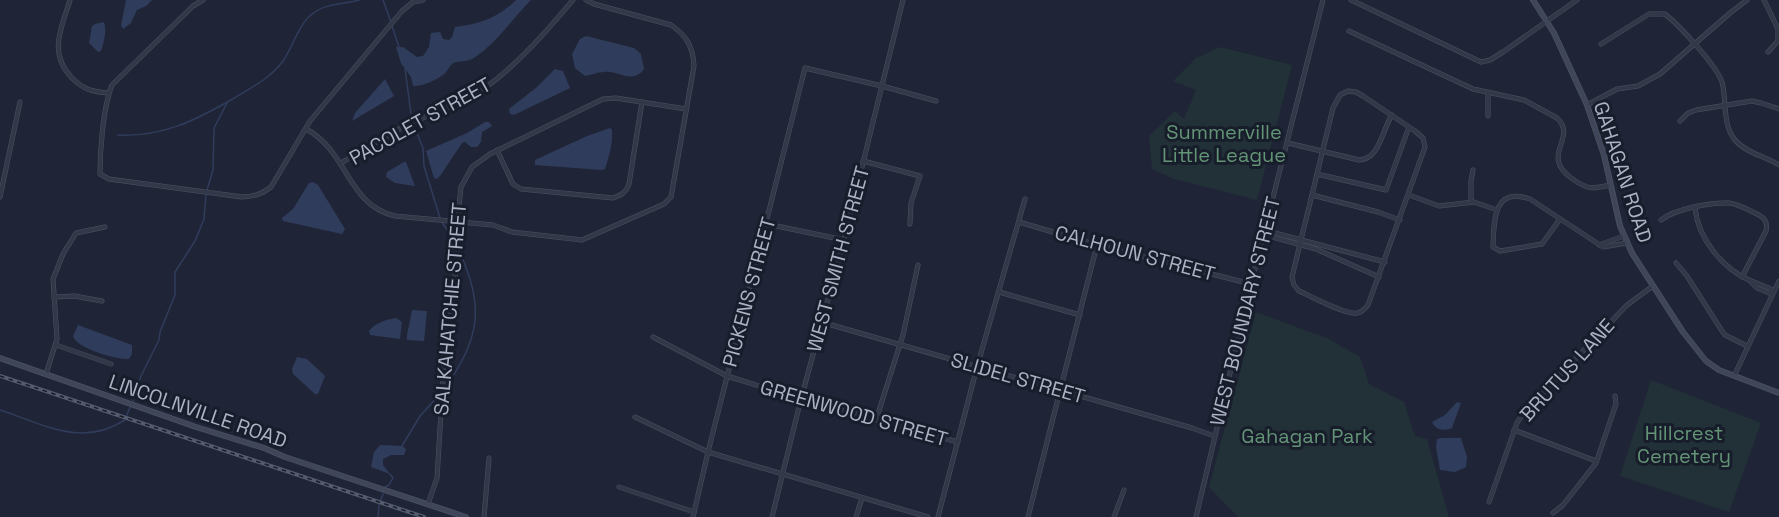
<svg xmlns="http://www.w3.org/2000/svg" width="1779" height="517" viewBox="0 0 1779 517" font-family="'Space Grotesk',sans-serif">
<rect width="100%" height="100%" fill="#1f2536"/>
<g fill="#213137">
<polygon points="1220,47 1292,65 1257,200 1174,179 1152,169 1149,136 1175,111 1184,119 1196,90 1173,81 1196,58"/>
<polygon points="1256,312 1329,339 1360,357 1369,384 1404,402 1415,436 1427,439 1449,517 1238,517 1209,487"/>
<polygon points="1651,380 1761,423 1729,512 1620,476"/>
</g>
<g fill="#303c5c">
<polygon points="126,0 152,0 146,6 137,10 131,23 123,29 121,25"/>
<path d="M516,0H531C512,19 497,43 474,58C466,63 457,60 452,64C449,67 447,72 443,75C436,80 422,87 413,86L411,77L401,63L396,47H403L417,57L423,56L429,47L431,33L440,32L443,39L449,40L452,37L455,27C479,24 498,18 516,0Z"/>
<path d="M104,22C107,30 104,42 101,51L98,52L89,43L92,26L95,24Z"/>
<path d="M586,36L634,48L641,54L644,69C633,85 618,70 604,72C598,72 591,75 585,76L575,68L572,54L580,39Z"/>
<polygon points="555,69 563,71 570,88 514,115 510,114 509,109 537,87"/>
<polygon points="385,79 394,96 352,121 355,113"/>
<polygon points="485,122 489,122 492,126 482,132 481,142 477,147 471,147 465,142 462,143 440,176 437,179 434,178 426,151 467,133"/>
<path d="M610,128L612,130C613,143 609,156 605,169L602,170L535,165V160L587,136Z"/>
<polygon points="404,162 406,162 415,186 395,183 386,177 387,172"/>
<polygon points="313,182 318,185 345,229 342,234 283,221 282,218 293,209 309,183"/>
<polygon points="412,310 427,311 424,341 407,340 407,335"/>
<path d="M396,318L402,322L400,339L370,335L369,331C376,322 386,320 396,318Z"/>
<path d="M78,325L132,345V354L129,359C116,360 76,348 73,336Z"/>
<polygon points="297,357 307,359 325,376 318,394 315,394 293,374 292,369"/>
<path d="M1457,402L1461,403L1452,428C1445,431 1436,431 1432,422L1445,415Z"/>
<polygon points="1442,438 1461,438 1467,457 1466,467 1455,472 1440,470 1436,447 1437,439"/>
<polygon points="380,445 402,446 406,449 404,455 391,455 383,459 383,465 390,474 371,467 374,452"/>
</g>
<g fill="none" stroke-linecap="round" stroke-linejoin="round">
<g stroke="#303c5c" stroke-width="1.5">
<polyline points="383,0 391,22"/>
<polyline points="392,26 399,47"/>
<polyline points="405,69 412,121 423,148 424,166 440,218"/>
<path d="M118,135C162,137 194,121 231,100C249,89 270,79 283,61C293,47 298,25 312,14C326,3 344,4 360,0"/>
<polyline points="207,190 213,170 214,128 227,103"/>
<polyline points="442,222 454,241"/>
<path d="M443,390C482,339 485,302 456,245"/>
<polyline points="133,401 141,376 159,340 160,332 175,295 175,272 195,241 204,219 206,195"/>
<path d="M0,410C43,424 81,448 125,420"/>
<polyline points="127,415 130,407"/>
<polyline points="402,446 420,416 440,394"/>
<polyline points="385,487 389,485 393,478 390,474"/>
<polyline points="378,517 379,505 383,494"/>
</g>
<defs>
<g id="street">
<path d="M70,0C61,29 48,53 72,78C84,90 93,92 109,93"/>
<path d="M203,0L193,6L112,85C103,107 100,150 100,174L109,179L242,197C254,196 261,195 271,187L310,121L402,11L413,2L423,0"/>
<polyline points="1351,0 1481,62 1490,60 1503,52 1577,0"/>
<polyline points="1764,0 1778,29 1778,41"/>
<path d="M1349,31L1473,89L1524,100L1557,118C1579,139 1537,155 1574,180C1589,190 1593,189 1610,185"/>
<path d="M1601,44L1649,14H1665C1680,26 1716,65 1722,82C1727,100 1722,125 1735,140C1746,153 1765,156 1779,165"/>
<polyline points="1768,52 1778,41"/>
<path d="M1348,91L1356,92L1363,96L1415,131L1423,138L1425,147L1368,305C1365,309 1362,312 1357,313C1345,315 1311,296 1299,291L1294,285L1292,277L1333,108L1340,95Z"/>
<polyline points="1587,105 1617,89 1638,86 1660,74 1730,13 1747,0"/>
<polyline points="1488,116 1488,93"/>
<polyline points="1680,121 1688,113 1696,110 1752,101 1761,103 1779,109"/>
<path d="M306,129C349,152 346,204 395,216L493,225L512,232L582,240L664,204L671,197L694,66C693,47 687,36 671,25L594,4L586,0"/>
<path d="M1288,143L1359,160C1380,159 1382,130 1392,115"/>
<path d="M497,150L513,184L521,189L613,198C621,195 626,193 629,184L642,102"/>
<polyline points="863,161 920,176 911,203 910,224"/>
<path d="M341,163C363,151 383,137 405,126C431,113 460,105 485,88C519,63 546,32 573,0"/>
<polyline points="1317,174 1386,190 1409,127"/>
<polyline points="1312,195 1378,212 1400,220"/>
<polyline points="1409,195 1439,206 1474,202 1497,210"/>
<polyline points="0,197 20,102"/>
<polyline points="1471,202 1471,181 1473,170"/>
<path d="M1695,208C1698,238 1722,268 1749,280"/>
<path d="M1560,219L1542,244L1500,251L1493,247C1494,221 1493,186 1530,199L1603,247L1627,243"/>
<path d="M1661,220C1675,209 1711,202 1729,203C1738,204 1747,209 1755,213C1764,217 1768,221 1766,231L1742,277"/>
<polyline points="1019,222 1097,245 1251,284"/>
<polyline points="767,224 844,240"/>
<polyline points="1264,235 1271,232 1385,262"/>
<polyline points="1265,235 1316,249 1379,277"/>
<polyline points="1599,245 1624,236"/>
<polyline points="1676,263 1687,276 1722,331 1725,335 1747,346"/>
<polygon points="1749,280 1771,289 1772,294 1757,288"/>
<polyline points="999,292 1080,315"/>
<polyline points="54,297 74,296 102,301"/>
<polyline points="821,322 1192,428 1214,436"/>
<polyline points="653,337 727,376 801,399 958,442"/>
<polyline points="56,345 111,364"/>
<polyline points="46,374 57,339 53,279 63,254 76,233 105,227"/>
<polyline points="1734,376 1779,281"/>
<polyline points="635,417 708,452 928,517"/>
<polyline points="876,420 903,335 918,265"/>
<polyline points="1514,430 1596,461"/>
<polyline points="619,487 694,512"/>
<polyline points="1489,502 1517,423 1522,415 1627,305 1653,286"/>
<polyline points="428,504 437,478 445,347 456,279 453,264 461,187 472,167 490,154 603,99 616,98 686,109"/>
<polyline points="1553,513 1563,505 1596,463 1616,404 1615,396"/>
<polyline points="484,517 489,458"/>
<polyline points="693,517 708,452 805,68 882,86 936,101"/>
<polyline points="772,517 801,399 844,240 903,0"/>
<polyline points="856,517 862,498"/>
<polyline points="938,517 977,367 1025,199"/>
<polyline points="1028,517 1097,245"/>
<polyline points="1114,517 1124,490"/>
<polyline points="1196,517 1251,284 1323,0"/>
</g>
<g id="secondary">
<polyline points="1533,0 1554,33 1587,105 1604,155 1620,226 1632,253 1683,332 1706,361 1719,370 1779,393"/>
<polyline points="0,358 196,427 264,448 285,457 466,517"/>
</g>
</defs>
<use href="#street" stroke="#4d5262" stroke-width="5"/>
<use href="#secondary" stroke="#4d5262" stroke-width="6"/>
<use href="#street" stroke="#323847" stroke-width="4"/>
<use href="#secondary" stroke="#40465a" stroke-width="4.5"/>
<defs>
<polyline id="rail" points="0,376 424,517"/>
</defs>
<use href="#rail" stroke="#545b6e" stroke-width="4"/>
<use href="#rail" stroke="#181d2b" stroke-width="1.5" stroke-dasharray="4.5" stroke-linecap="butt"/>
</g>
<g text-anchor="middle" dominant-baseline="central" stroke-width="6" stroke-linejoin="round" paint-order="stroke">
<g font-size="20" fill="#acb2c4" stroke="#181d2b">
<text transform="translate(420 121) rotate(-29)">PACOLET STREET</text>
<text transform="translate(1623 172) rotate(72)">GAHAGAN ROAD</text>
<text transform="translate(1135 253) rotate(15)">CALHOUN STREET</text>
<text transform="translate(838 259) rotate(-75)">WEST SMITH STREET</text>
<text transform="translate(749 292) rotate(-75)">PICKENS STREET</text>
<text transform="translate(450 309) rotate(-85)">SALKAHATCHIE STREET</text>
<text transform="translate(1245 311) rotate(-76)">WEST BOUNDARY STREET</text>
<text transform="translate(1567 370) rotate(-48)">BRUTUS LANE</text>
<text transform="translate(1018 378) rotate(16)">SLIDEL STREET</text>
<text transform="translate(198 411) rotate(19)">LINCOLNVILLE ROAD</text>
<text transform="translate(854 413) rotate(16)">GREENWOOD STREET</text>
</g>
<g font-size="20" fill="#639476" stroke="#181d2b">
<text x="1224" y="132">Summerville<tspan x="1224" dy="23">Little League</tspan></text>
<text x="1684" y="433">Hillcrest<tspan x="1684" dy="23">Cemetery</tspan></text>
<text x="1307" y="436">Gahagan Park</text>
</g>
</g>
</svg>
